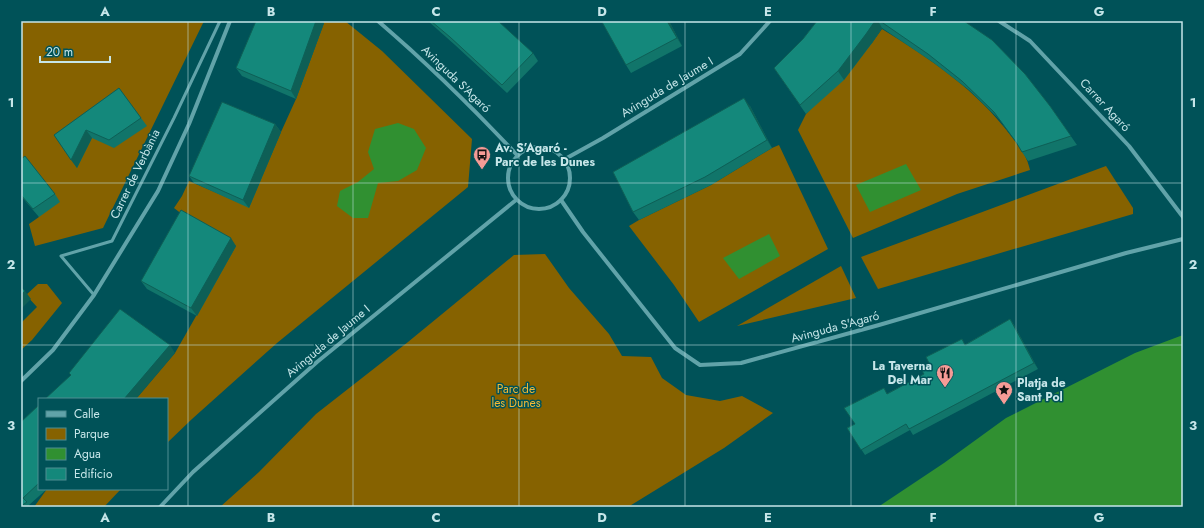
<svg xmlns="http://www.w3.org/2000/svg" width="1204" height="528" viewBox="0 0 1204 528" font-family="Jost,sans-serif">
<rect width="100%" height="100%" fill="#005258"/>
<g fill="#866200">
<polygon points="21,21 204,21 103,228 35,246 29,224 39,217 21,171 21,70 22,69 21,65"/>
<polygon points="318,21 345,21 382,51 472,139 468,187 277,343 192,419 167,443 167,399 136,399 175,353 236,246 187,218 174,208 182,196 189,181 249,207 281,132 296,99 324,23"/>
<path d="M882,29C929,58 977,90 1011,136C1020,147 1027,156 1030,170L957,194L853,238L798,130L806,114L872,43Z"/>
<polygon points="779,145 828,249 699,322 674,285 629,226 639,220 711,185 772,148"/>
<polygon points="1106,166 1133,208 1133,214 878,289 861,257"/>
<polygon points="545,254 569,288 609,334 622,356 651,357 662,378 686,395 720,401 742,396 773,413 724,448 628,507 220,507 259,472 316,414 408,342 514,255"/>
<polygon points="841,266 856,298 737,326"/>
<polygon points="38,284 47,284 62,303 32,340 21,350 21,323 37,307 26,295"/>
<polygon points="47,489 121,489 104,507 34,507"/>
</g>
<g fill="#309031">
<polygon points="398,123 414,129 426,148 417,170 398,181 378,183 368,218 353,218 337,206 340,191 358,182 374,169 368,152 375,129"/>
<polygon points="906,164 921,190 870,212 856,185"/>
<polygon points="769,234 780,256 739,279 723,258"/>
<polygon points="1183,335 1183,507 878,507 944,463 1006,418 1135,353"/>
</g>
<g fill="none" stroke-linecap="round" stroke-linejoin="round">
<polyline stroke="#61a3a9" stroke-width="3" points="94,295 61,256 112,241 174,118 220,21"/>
<g stroke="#61a3a9" stroke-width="4">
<path d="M378,21C427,63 473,108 517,155"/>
<polyline points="999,21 1030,41 1129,146 1183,217"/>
<circle cx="539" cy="178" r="31"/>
<polyline points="565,159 603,138 740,54 770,21"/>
<polyline points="561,200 583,232 675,348 700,365 741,363 879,325 1126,253 1183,239"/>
<polyline points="21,381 53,350 94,295 158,191 189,124 230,21"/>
<polyline points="160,507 193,472 317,362 516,200"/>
</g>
</g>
<g fill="#11756a">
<polygon points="428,21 498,21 533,53 538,61 507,93 455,45"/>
<polygon points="605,21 669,21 682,46 631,73 626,65"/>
<polygon points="817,21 910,21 912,22 1050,106 1077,145 1028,161 1022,152 1018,144 1001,121 969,90 934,63 882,28 872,43 844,80 806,114 774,68 803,39"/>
<polygon points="324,23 296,99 242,76 236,68"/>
<polygon points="119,88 147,126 114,148 92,138 77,168 54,135"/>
<polygon points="750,106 772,148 711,185 639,220 633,212"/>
<polygon points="275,124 281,132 249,208 194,183 189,176"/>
<polygon points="21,159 55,194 60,202 39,217 21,196"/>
<polygon points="236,246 197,316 147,289 141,281"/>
<polygon points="1010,319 1014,325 1038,369 913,435 910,430 865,455 847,428 855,424 888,393 924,374 966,344"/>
<polygon points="39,405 39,489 47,489 29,505 30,507 21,507 21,422"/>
</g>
<g fill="#0e5f56">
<polygon points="316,21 322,21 324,23 296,99 291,91"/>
<polygon points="667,21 669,21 682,46 677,38"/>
<polygon points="875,21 878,21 882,28 872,43 844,80 838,71"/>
<polygon points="744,98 750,106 772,148 767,140"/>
<polygon points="275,124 281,132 249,208 243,200"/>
<polygon points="86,130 92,138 77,168 71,160"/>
<polygon points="231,238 236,246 197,316 191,308"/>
<polygon points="25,291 31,299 21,309 21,295"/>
<polygon points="1010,319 1014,325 1038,369 1034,363"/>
<polygon points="170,345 175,353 136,399 124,399"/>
</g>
<g fill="#14887b" stroke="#0e5f56">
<polygon points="256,21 316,21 291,91 236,68"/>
<polygon points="431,21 498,21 533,53 502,85 450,37"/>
<polygon points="605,21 667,21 677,38 626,65 602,22"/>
<polygon points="817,21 875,21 866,34 838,71 800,105 774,68 803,39"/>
<polygon points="880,21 910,21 912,22 913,21 964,21 992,40 1025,74 1050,106 1071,136 1022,152 1016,142 994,112 962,81 928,54"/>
<polygon points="119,88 141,118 109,140 86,130 71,160 54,135"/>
<polygon points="744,98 767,140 705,177 633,212 613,172"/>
<polygon points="222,102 275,124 243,200 189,176"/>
<polygon points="25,156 55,194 33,209 21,195 21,159"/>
<polygon points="181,210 231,238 191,308 141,281"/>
<polygon points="21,287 25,291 21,295"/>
<polygon points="120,309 170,345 124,399 45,399 71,375 69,373"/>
<polygon points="1010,319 1034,363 909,429 906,424 861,450 847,428 855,424 844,408 884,388 887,394 924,374 920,368 929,363 926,357 962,339 965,345"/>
<polygon points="39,405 39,483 23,498 27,502 21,506 21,422"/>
</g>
<path fill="none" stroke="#c6e6e9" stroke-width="1" stroke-opacity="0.55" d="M188,21V507M353,21V507M519,21V507M685,21V507M851,21V507M1016,21V507M21,183H1183M21,345H1183"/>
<defs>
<symbol id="bus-pin" viewBox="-11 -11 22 30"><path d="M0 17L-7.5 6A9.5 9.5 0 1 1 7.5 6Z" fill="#f59b96" stroke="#005258"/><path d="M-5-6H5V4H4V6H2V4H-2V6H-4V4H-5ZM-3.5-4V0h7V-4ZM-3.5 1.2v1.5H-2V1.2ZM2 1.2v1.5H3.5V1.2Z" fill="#111"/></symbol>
<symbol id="restaurant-pin" viewBox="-11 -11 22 30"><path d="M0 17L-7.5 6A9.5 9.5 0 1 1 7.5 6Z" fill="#f59b96" stroke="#005258"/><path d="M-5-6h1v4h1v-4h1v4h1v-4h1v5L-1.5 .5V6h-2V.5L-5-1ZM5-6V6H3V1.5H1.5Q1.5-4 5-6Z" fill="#111"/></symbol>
<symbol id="sight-pin" viewBox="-11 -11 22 30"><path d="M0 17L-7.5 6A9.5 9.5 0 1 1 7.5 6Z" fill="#f59b96" stroke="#005258"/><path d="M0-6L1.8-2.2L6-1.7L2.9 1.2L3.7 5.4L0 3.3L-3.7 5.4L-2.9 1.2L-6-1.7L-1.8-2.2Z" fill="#111"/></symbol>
</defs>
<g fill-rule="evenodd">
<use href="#bus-pin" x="472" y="145" width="20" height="27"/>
<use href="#restaurant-pin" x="935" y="363" width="20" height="27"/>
<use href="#sight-pin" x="994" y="380" width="20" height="27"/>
</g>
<g text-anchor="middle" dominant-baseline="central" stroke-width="3" stroke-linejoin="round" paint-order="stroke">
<g font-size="12" fill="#c6e6e9" stroke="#005258">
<text transform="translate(456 79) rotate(44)">Avinguda S'Agaró</text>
<text transform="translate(667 87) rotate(-31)">Avinguda de Jaume I</text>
<text transform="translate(1105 105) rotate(47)">Carrer Agaró</text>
<text transform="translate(135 174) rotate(-64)">Carrer de Verbània</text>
<text transform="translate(835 327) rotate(-15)">Avinguda S'Agaró</text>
<text transform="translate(328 341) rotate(-40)">Avinguda de Jaume I</text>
</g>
<g font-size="12" font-weight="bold" fill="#c6e6e9" stroke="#005258" text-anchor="start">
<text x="495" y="148">Av. S’Agaró -<tspan x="495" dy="14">Parc de les Dunes</tspan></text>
<text x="932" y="366" text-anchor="end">La Taverna<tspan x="932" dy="14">Del Mar</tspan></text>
<text x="1017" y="383">Platja de<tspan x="1017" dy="14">Sant Pol</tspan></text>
</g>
<g font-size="12" fill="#f2b936" stroke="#005258">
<text x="516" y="389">Parc de<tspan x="516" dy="14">les Dunes</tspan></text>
</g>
</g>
<rect width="1204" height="528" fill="none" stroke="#005258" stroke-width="44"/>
<rect x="38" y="398" width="130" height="92" fill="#005258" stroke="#4f8d92"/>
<rect x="46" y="411" width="20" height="6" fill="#61a3a9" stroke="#4f8d92"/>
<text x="74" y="418" font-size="12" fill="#c6e6e9">Calle</text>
<rect x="46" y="428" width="20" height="12" fill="#866200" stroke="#4f8d92"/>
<text x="74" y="438" font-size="12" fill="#c6e6e9">Parque</text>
<rect x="46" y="448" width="20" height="12" fill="#309031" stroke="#4f8d92"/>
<text x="74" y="458" font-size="12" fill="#c6e6e9">Agua</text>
<rect x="46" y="468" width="20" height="12" fill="#14887b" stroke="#4f8d92"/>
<text x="74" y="478" font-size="12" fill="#c6e6e9">Edificio</text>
<path d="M40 56v6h70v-6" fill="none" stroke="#c6e6e9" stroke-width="2"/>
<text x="46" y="56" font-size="12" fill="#c6e6e9" stroke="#005258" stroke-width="3" paint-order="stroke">20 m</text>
<rect x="22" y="22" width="1160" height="484" fill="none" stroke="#c6e6e9" stroke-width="1.5"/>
<g font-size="13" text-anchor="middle" font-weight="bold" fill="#c6e6e9">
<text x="105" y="16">A</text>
<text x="271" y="16">B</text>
<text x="436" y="16">C</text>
<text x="602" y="16">D</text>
<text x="768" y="16">E</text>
<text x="933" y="16">F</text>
<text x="1099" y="16">G</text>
<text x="11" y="107">1</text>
<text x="1193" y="107">1</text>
<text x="11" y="269">2</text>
<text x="1193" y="269">2</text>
<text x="11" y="430">3</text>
<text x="1193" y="430">3</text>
<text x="105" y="522">A</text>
<text x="271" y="522">B</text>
<text x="436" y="522">C</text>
<text x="602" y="522">D</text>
<text x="768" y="522">E</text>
<text x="933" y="522">F</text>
<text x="1099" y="522">G</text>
</g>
</svg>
